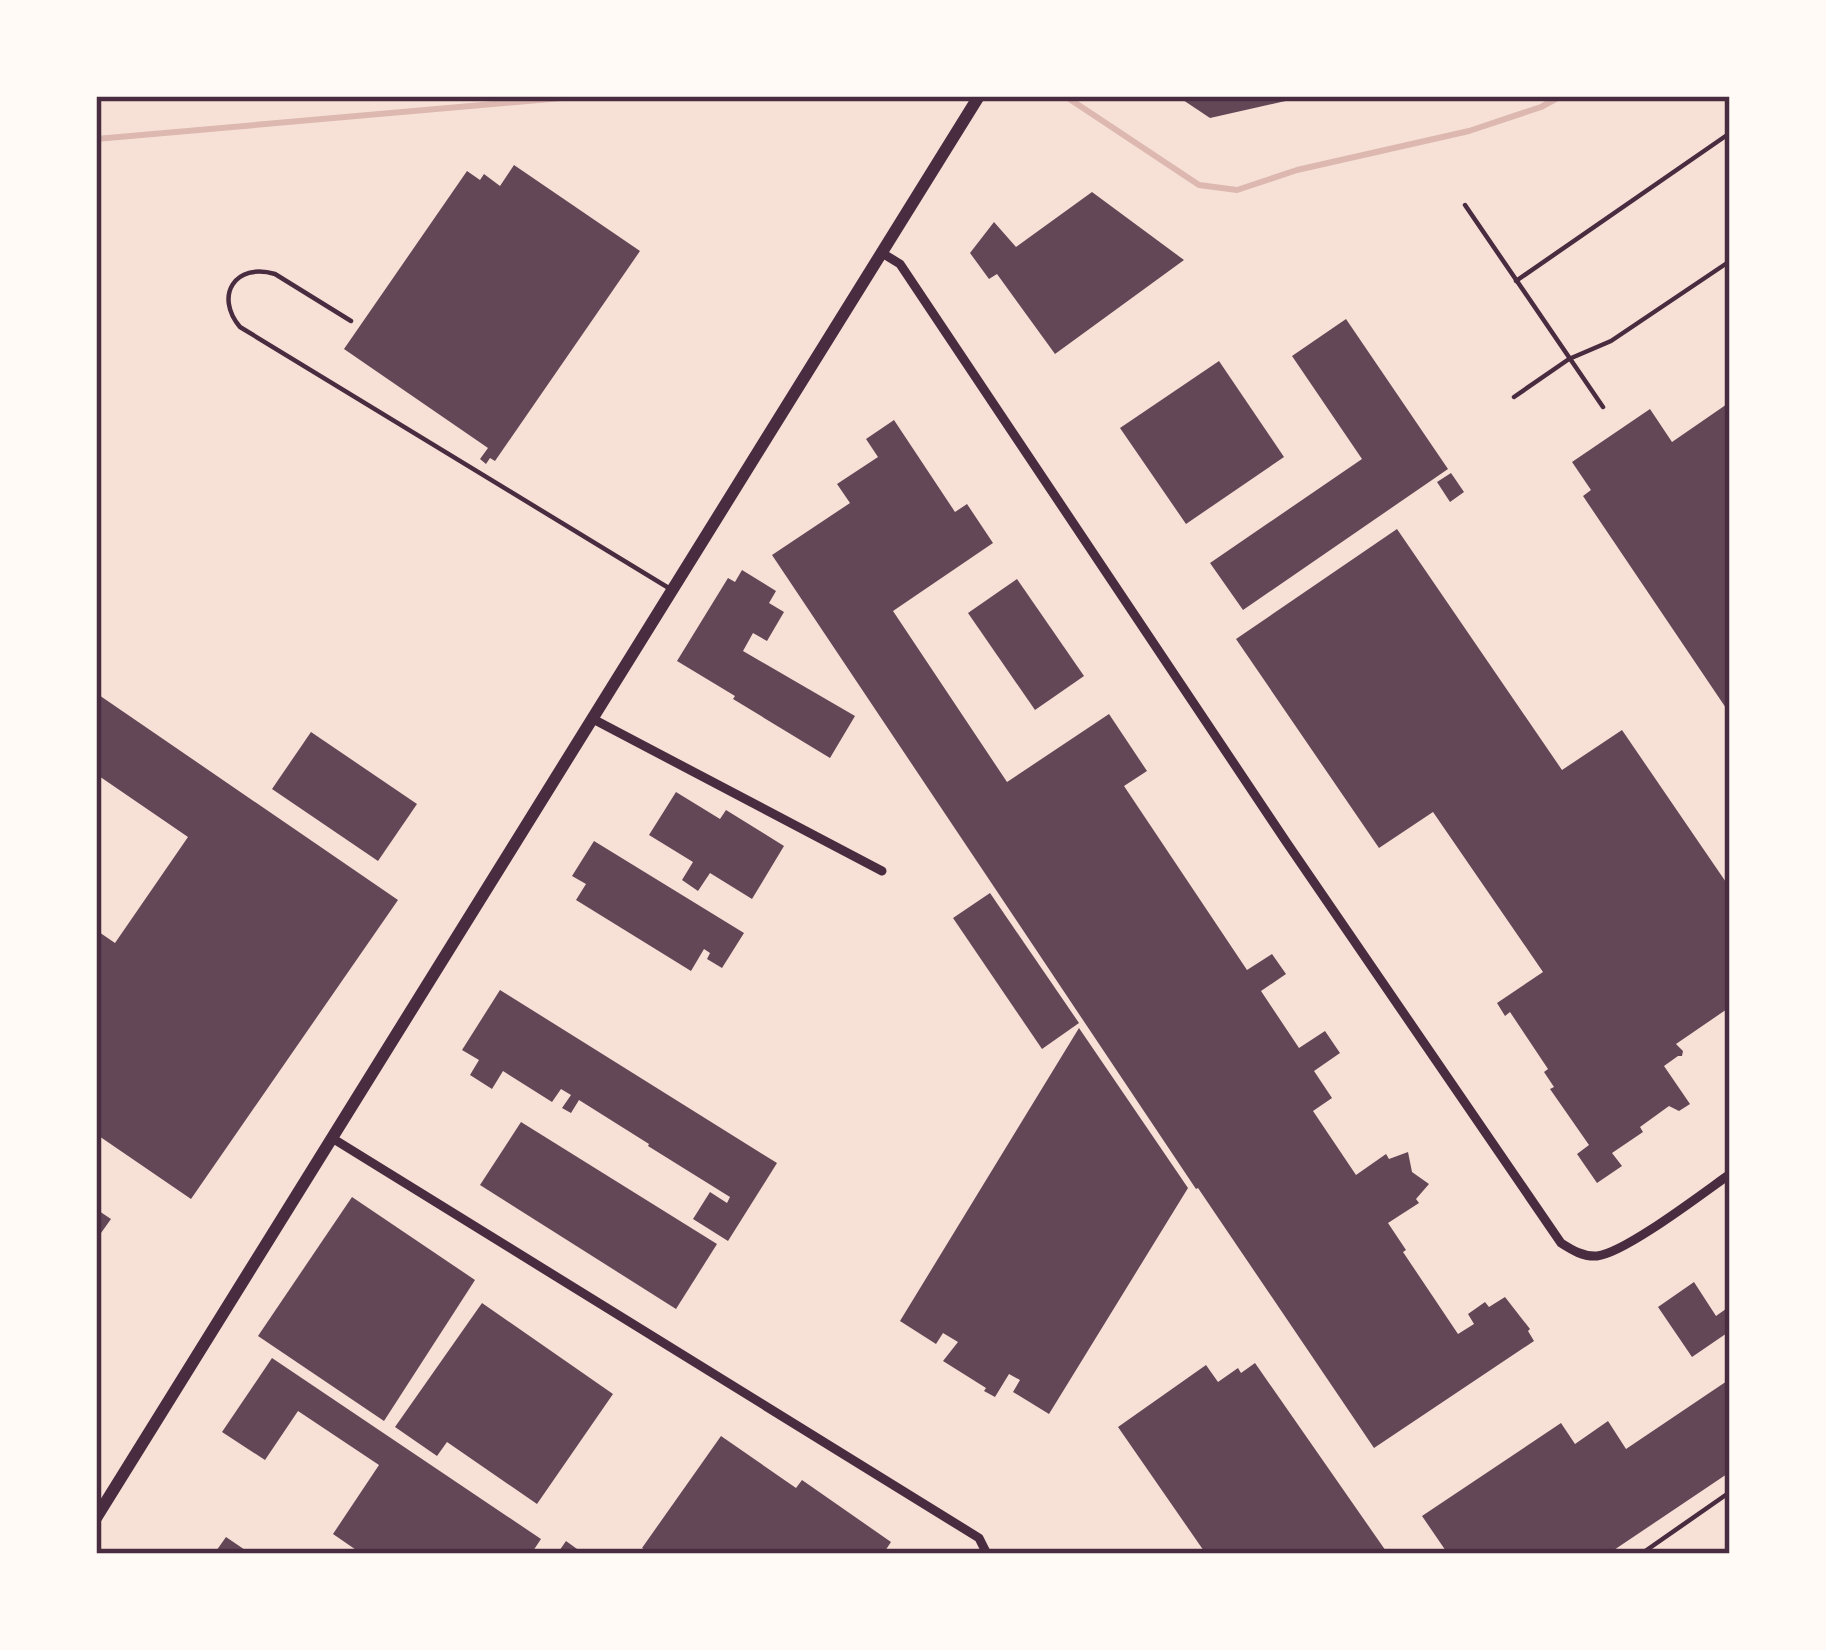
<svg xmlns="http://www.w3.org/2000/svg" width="1826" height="1650" viewBox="0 0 1826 1650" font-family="Georgia,serif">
<rect width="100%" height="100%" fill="#f7e1d7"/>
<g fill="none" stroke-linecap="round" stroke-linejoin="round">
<g stroke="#dcb8b0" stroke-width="6">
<polyline points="1065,96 1199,185 1237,190 1297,170 1469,131 1541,107 1561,96"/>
<polyline points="96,139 585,96"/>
</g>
</g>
<g fill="#644757">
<polygon points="1177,96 1298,96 1299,98 1210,118"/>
<polygon points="514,165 640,251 495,461 490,458 486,464 480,459 488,448 344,349 467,171 480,180 484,174 500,186"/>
<polygon points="1092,192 1184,260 1055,354 997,274 989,279 970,253 994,222 1016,247"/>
<polygon points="1346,319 1448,469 1243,610 1210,563 1362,459 1292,356"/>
<polygon points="1219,361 1284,457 1186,524 1120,428"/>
<polygon points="1730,402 1730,714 1583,496 1591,490 1572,462 1650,409 1672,442"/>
<polygon points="894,420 955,512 967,504 993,543 893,611 1007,782 1109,714 1147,771 1124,786 1247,970 1272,954 1286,974 1261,991 1299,1048 1325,1031 1340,1053 1314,1071 1332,1098 1313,1111 1356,1175 1386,1154 1389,1159 1408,1152 1412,1172 1429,1184 1416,1199 1419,1203 1388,1223 1406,1250 1403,1252 1458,1334 1474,1324 1468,1314 1485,1302 1489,1307 1505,1297 1530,1329 1528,1331 1534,1341 1374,1448 1198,1188 1196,1189 772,555 850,503 837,484 878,457 866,439"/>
<polygon points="1451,473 1464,492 1450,502 1437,482"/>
<polygon points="1397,529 1562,770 1622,730 1730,888 1730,1007 1676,1044 1683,1051 1682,1056 1678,1056 1664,1066 1690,1104 1679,1111 1669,1106 1640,1127 1643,1132 1612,1153 1622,1166 1597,1183 1577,1154 1589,1145 1550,1089 1554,1087 1544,1072 1548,1069 1510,1012 1505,1016 1497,1003 1543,972 1433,812 1379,848 1236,639"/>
<polygon points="742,570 776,591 769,603 784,612 767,641 753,633 743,651 855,716 830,758 733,699 735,696 677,661 728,578 735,582"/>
<polygon points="1017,579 1084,676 1035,710 968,613"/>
<polygon points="96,693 398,900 191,1199 96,1134 96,930 115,943 188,837 96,774"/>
<polygon points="311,732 417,804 378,861 272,789"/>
<polygon points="676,792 720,819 726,810 784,846 752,899 710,873 698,891 682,880 693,862 649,835"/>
<polygon points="594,841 744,933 722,968 707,959 710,953 704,949 691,971 576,900 586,884 572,876"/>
<polygon points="990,893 1079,1023 1042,1049 953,918"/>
<polygon points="500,990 777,1163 728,1241 693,1219 710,1192 727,1203 730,1197 648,1146 649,1144 579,1100 571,1113 562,1108 571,1095 561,1089 552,1102 503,1071 492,1089 470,1075 479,1060 462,1050"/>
<polygon points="1079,1028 1188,1188 1049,1414 1013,1392 1020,1380 1009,1374 995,1397 984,1391 986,1388 943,1361 958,1342 943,1333 936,1344 900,1321"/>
<polygon points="521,1122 717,1244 676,1309 480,1185"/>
<polygon points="352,1197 475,1280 384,1421 258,1336"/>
<polygon points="96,1209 111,1219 96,1240"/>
<polygon points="1694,1282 1716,1316 1730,1306 1730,1331 1692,1357 1658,1307"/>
<polygon points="482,1303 613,1394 537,1504 447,1442 437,1456 395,1427"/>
<polygon points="272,1358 541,1539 531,1554 362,1554 333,1534 379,1465 298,1411 265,1460 222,1432"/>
<polygon points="1255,1363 1388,1554 1206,1554 1118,1427 1206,1365 1218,1382 1238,1368 1241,1373"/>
<polygon points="1730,1379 1730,1472 1608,1554 1448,1554 1422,1516 1561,1423 1575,1444 1608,1421 1626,1449"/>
<polygon points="721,1436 796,1488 802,1480 891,1542 883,1554 651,1554 642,1548"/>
<polygon points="226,1537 251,1554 214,1554"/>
<polygon points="566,1541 584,1554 557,1554"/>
</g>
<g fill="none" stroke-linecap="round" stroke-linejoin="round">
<g stroke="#4a2c40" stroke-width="4.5">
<polyline points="1465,205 1603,407"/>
<polyline points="1516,281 1730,133"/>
<path d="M351,321L275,274C235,262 214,296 240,327L672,590"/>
<polyline points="1514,397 1569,359 1611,341 1730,261"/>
<polyline points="1641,1554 1730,1492"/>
</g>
<g stroke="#4a2c40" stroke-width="9">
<path d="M882,253L900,264L1287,843L1561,1243C1572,1250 1583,1257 1597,1256C1625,1253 1703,1193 1730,1174"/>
<polyline points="593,719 882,871"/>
<polyline points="332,1138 979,1538 987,1554"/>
</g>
<polyline stroke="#4a2c40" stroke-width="12" points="96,1518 979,96"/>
</g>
<rect width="1826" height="1650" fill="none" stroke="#fffaf5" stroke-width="198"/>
<rect x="99" y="99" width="1628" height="1452" fill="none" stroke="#4a2c40" stroke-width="4.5"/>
</svg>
